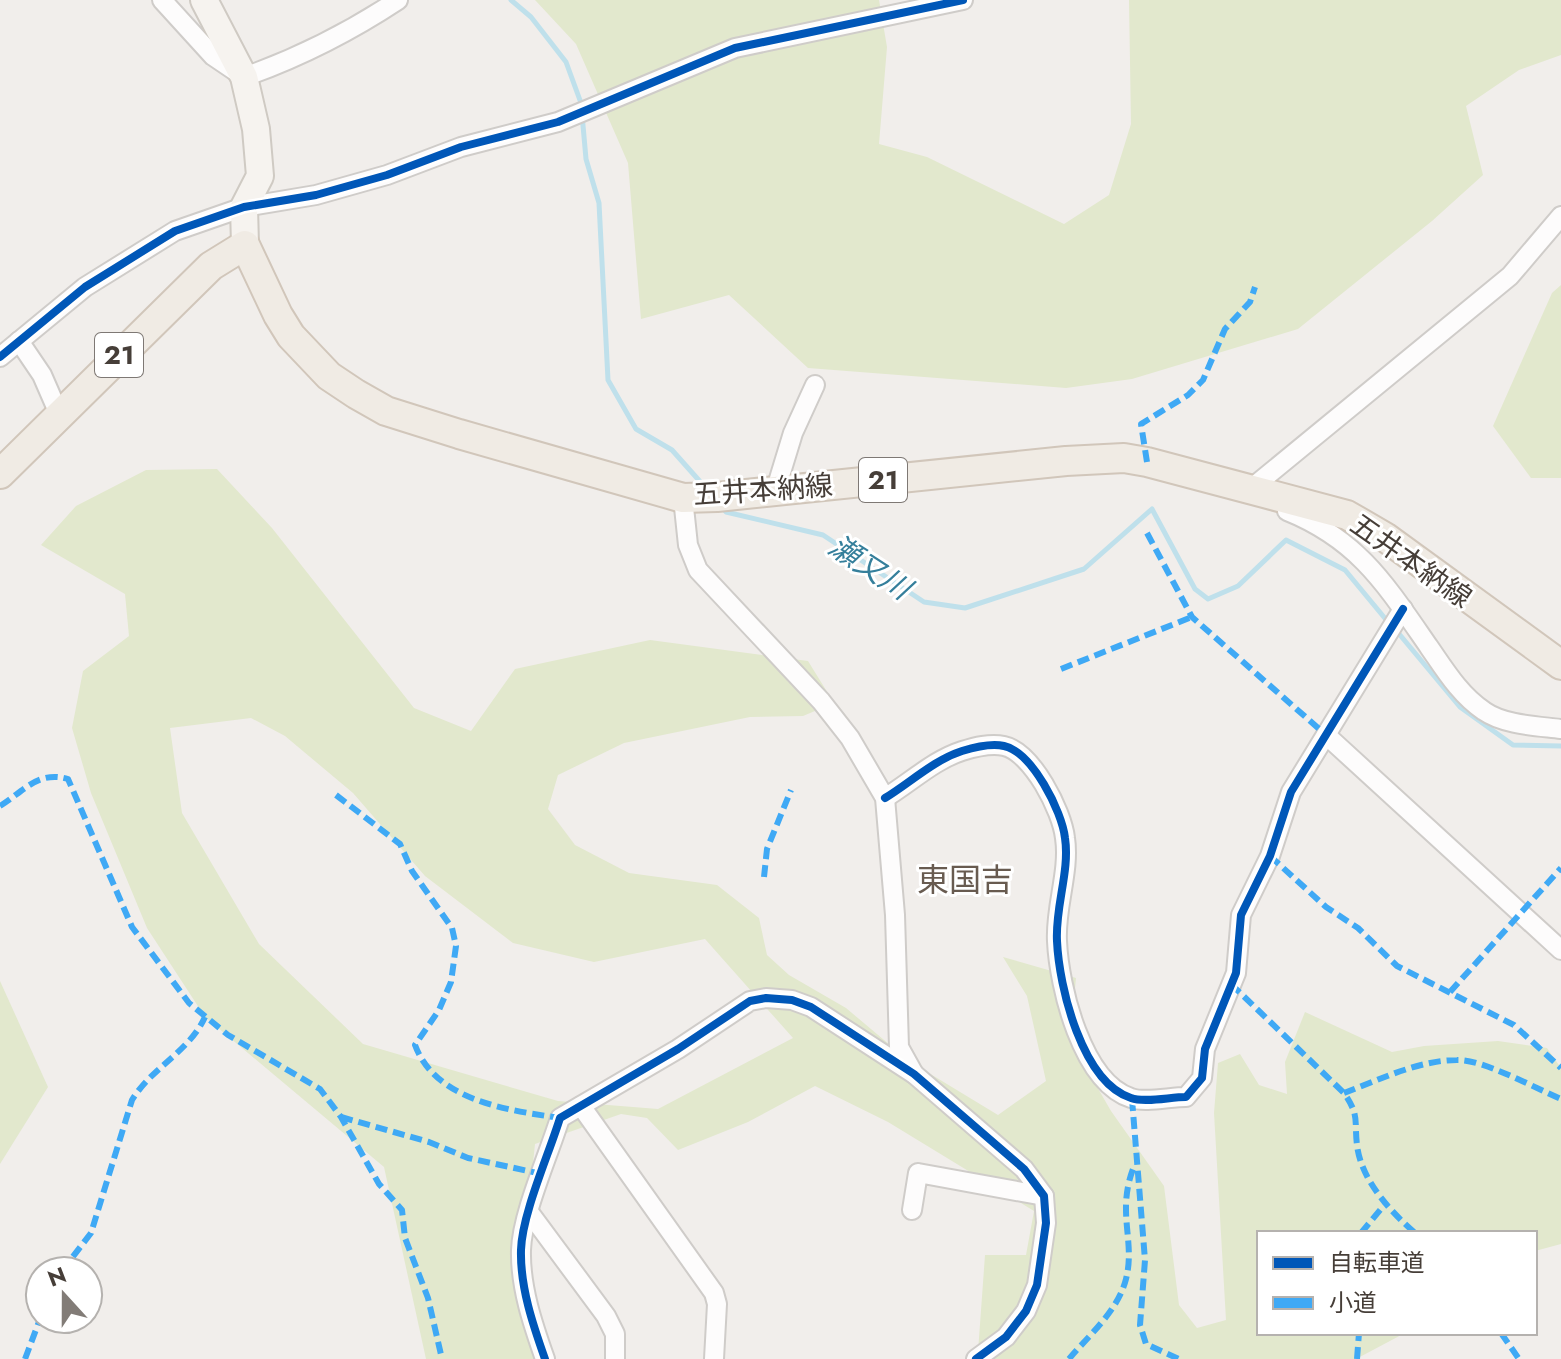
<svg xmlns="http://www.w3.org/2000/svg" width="1561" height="1359" viewBox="0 0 1561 1359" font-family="Jost,'Noto Sans JP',sans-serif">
<rect width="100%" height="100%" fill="#f1eeeb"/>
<g fill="#e2e8cd" fill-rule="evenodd">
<polygon points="535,0 879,0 887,47 879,144 927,157 1064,224 1109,195 1131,124 1129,0 1561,0 1561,55 1519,70 1466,106 1483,175 1432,221 1298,329 1132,379 1066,388 808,368 729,295 641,319 628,163 576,44"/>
<polygon points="1561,285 1561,478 1531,478 1493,426 1552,293"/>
<path d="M217,469L272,528L414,708L471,731L515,669L650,640L808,661L834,703L803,716L750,717L624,743L558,775L548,809L575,845L629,873L717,885L759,918L767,955L789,975L846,1008L909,1061L998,1115L1046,1081L1027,996L1003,957L1076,978L1070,1040L1111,1111L1164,1186L1179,1305L1197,1328L1226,1320L1214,1113L1218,1063L1240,1054L1259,1085L1287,1094L1285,1062L1305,1012L1392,1052L1424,1046L1498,1041L1547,1048L1561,1068V1244L1535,1251V1233H1259V1333H1405L1356,1359H973L978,1352L985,1255H1026L1034,1211L888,1122L815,1086L748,1122L678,1150L647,1118L621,1114L535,1144L519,1297L536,1359H426L384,1167L205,1017L147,928L91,793L72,728L83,671L129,636L125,594L41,545L76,506L146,470ZM251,718L285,736L353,793L425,876L513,943L594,962L705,939L793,1038L658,1109L558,1101L363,1044L259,944L182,813L170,728Z"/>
<polygon points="0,981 48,1087 0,1164"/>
</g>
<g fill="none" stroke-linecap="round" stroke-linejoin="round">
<g stroke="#bfe0eb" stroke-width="5">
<polyline points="511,0 531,17 566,62 581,103 586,159 599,203 608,380 636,429 672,450 704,486"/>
<polyline points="721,506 726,512 823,535 924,602 965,608 1084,569 1152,509 1195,589 1208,599 1238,586 1286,540 1345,570 1388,622"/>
<polyline points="1395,629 1460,707 1513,745 1561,746"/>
</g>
<defs>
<g id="street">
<path d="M162,0L213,56L244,77C301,57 348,33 398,0"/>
<polyline points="19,341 42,375 59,414"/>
<polyline points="0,357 85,287 175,231 244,207 316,195 387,175 461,147 558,122 735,48 963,0"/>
<polyline points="775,492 793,433 815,385"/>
<polyline points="1258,495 1253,487 1510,276 1561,216"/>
<polyline points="683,498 688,545 698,570 821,701 850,738 885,798 895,915 899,1047 914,1074"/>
<path d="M1287,511C1359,540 1386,585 1429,647C1445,670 1460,695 1484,711C1504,725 1537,726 1561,729"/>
<polyline points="1326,735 1561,950"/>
<path d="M885,798C911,782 934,760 962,751C975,747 990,743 1004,746C1032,752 1062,811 1065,838C1070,871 1055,907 1057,941C1059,987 1082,1082 1131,1098C1145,1103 1170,1097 1186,1097L1202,1078L1205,1049L1236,973L1241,915L1270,856L1291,792L1403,609"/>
<polyline points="581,1106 714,1293 717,1304 714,1359"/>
<polyline points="912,1210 918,1173 1044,1196"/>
<polyline points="529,1212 606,1316 615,1334 615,1359"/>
<path d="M545,1359C533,1325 520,1287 521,1250C522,1214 549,1154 560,1118L678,1049L750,1001L766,998L792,1000L811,1007L914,1074L1024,1169L1044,1196L1046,1223L1037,1285L1026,1311L1006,1337L976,1359"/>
</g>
<polyline id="secondary" points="204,0 244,77 256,129 260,176 244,207 245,245"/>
<polyline id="primary" points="0,474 211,266 245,245 278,315 291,336 329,376 356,394 386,411 459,434 683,498 717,497 1066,461 1124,458 1147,462 1347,515 1385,537 1561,665"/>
</defs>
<use href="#street" stroke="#cfccc9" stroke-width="22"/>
<use href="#secondary" stroke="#cfcac3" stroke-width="30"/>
<use href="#primary" stroke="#d1c6ba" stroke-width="32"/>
<use href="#street" stroke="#fdfcfc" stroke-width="18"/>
<use href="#secondary" stroke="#f6f3ef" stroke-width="26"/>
<use href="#primary" stroke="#f0ebe4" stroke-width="28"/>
<g stroke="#3fa9f5" stroke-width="6" stroke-dasharray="12 6" stroke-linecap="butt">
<polyline points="1147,462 1141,424 1188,395 1203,380 1225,329 1250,302 1255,287"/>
<polyline points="1147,533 1192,617 1326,735"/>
<polyline points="1061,669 1192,617"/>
<path d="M336,795L400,844L412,871L452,928L456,946L451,982L439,1010L415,1045C436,1101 507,1110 560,1118"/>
<path d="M0,806C23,792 38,770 68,779L132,927L189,1003L228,1035L320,1089L341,1117L379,1184L402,1210L405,1238L428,1298L442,1359"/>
<polyline points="1270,856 1326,907 1358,928 1397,966 1514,1025 1561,1068"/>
<polyline points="764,877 767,849 791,790"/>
<path d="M1231,984L1344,1093C1360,1116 1354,1120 1357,1145C1361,1180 1390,1211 1415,1233"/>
<polyline points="1450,992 1561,868"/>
<path d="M1344,1093C1379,1080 1419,1060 1457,1060C1482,1059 1535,1088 1561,1099"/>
<polyline points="1132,1099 1145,1260 1140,1325 1146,1344 1179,1359"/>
<polyline points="341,1117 429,1142 468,1158 542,1174"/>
<polyline points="1361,1233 1386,1203"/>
<path d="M62,1271L91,1233L132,1100C152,1067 189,1052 205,1017"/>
<polyline points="1501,1333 1519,1359"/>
<polyline points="25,1359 40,1319"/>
<path d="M1069,1359C1089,1335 1118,1311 1126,1279C1136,1240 1115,1211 1135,1164"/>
<polyline points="1357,1359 1359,1333"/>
</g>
<defs>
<g id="cycleway">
<polyline points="0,357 85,287 175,231 244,207 316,195 387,175 461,147 558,122 735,48 963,0"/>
<path d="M885,798C911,782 934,760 962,751C975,747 990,743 1004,746C1032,752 1062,811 1065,838C1070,871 1055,907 1057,941C1059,987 1082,1082 1131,1098C1145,1103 1170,1097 1186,1097L1202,1078L1205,1049L1236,973L1241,915L1270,856L1291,792L1403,609"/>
<path d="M545,1359C533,1325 520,1287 521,1250C522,1214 549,1154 560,1118L678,1049L750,1001L766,998L792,1000L811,1007L914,1074L1024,1169L1044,1196L1046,1223L1037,1285L1026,1311L1006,1337L976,1359"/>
</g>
</defs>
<use href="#cycleway" stroke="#fff" stroke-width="13"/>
<use href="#cycleway" stroke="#0057b8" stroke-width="8"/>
</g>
<g text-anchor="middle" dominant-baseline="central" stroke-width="6" stroke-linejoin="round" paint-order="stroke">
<g fill="#fff" stroke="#7e7874" stroke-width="2">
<rect x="95" y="333" width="48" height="44" rx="6"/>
<rect x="859" y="458" width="48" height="44" rx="6"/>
</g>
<g font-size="26" font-weight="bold" fill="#463e38">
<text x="119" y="355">21</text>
<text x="883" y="480">21</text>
</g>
<g font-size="28" fill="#463e38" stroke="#fff">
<text transform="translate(763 490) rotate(-4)">五井本納線</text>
<text transform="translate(1411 561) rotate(35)">五井本納線</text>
</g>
<g font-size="30" font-style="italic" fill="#357f9b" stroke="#fff">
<text transform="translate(870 567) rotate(33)">瀬又川</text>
</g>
<g font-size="32" fill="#685b50" stroke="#fff">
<text x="965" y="880">東国吉</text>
</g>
</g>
<rect x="1257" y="1231" width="280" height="104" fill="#ffffff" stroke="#b5b2af" stroke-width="2"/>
<rect x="1273" y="1257" width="40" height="12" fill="#0057b8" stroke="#b5b2af" stroke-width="2"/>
<text x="1329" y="1271" font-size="24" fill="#463e38">自転車道</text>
<rect x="1273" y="1297" width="40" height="12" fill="#3fa9f5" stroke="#b5b2af" stroke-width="2"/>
<text x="1329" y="1311" font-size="24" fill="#463e38">小道</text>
<g transform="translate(64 1295) rotate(339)"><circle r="38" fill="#ffffff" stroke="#b5b2af" stroke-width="2"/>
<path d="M0-6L14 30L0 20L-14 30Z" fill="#827c77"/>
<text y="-12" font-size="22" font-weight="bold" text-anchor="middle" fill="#463e38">N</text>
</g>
</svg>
